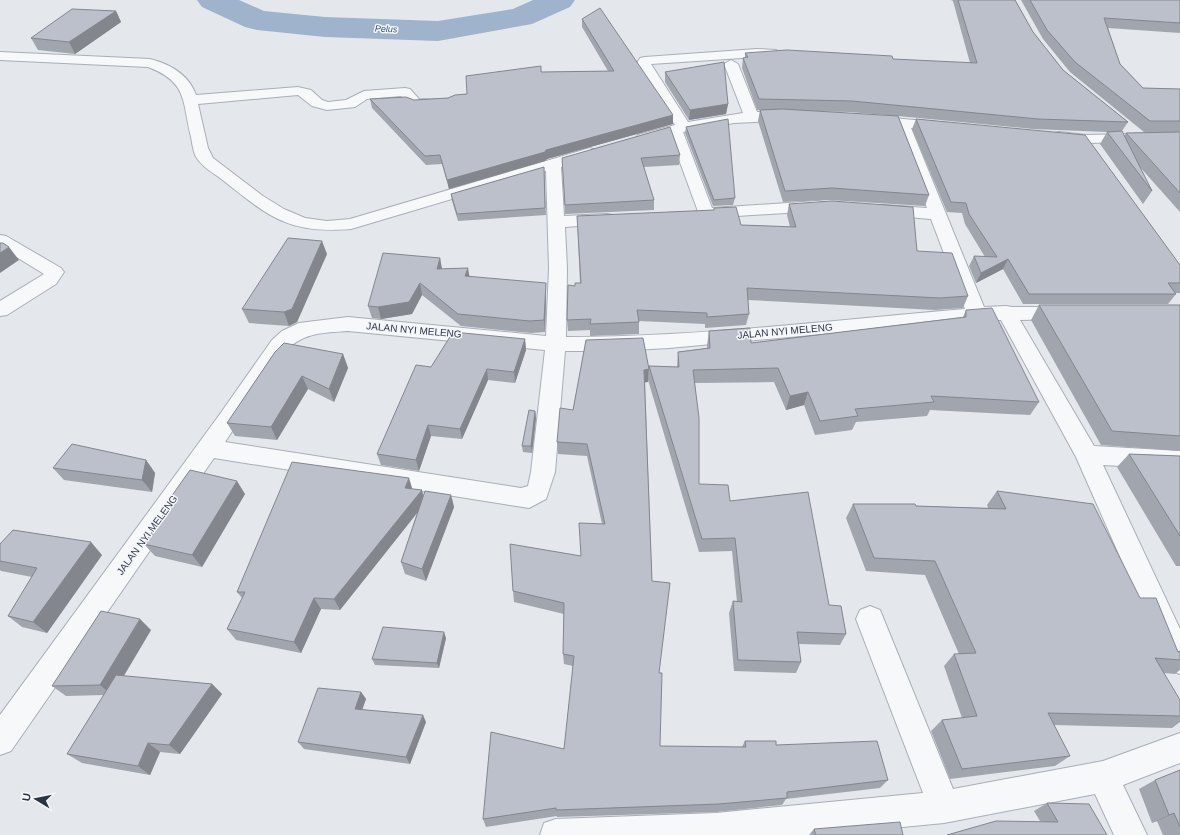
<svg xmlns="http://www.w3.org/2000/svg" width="1180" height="835" viewBox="0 0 1180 835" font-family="Arial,sans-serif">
<rect width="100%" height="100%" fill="#e4e7ec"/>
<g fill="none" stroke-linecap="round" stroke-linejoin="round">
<polygon fill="#9fb4cc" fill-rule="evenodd" points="197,0 239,0 264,11 325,17 438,21 513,9 533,0 575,0 570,7 532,24 438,41 325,37 257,30 245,27 202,7"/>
<defs>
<g id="street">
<polygon points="757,49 776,50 782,54 776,58 757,57 651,64 688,122 743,113 724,64 731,60 738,64 757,112 790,112 795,113 797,116 795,119 790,120 734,123 683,132 712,208 817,201 823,202 825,206 823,210 817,211 706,218 700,217 670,135 643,142 638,141 636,138 638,135 675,125 637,63 640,58 645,57"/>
<path d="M0,52L150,59C170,64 189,75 196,95L298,87L311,90L322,100L328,102L346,100L364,91L405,88L410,89L419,99L441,100L443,103L441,106L415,107L410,106L401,96L367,99L355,107L327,110L312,106L298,95L198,104L208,148L213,158L263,196L284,209L305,218L327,221L350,219L590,148L595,150L598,153L595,156L561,167L564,216L607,214L613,215L615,219L613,223L607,224L565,227L567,268L566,337C699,337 833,320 965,309L931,219L883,215L877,214L875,210L877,206L883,205L927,208L895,126L865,123L863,120L865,117L870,116L948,123L950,126L948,129L943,130L911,128L984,307L1006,306L1012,307H1065L1072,308L1075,313L1072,318L1065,319L1020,320L1094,446L1180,451V469L1103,465L1180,629V674L1170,670L1076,457L1001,320H977L669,348L617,351H565L555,472L546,499L529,508L214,458L11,751L0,755V715L220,414L272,340L282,331L299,323L348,317L546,336L549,268L546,171L351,229C290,234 270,218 224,181C214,173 201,167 195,155C193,149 192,143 191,137C182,101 188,82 148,67L0,60ZM348,331L545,350L531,472L528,486L521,488L225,442L286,350C306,332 322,333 348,331Z"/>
<polygon points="1059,132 1086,135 1180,133 1180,141 1086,143 1054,139 1052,136 1054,133"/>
<polygon points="0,235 6,236 61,268 64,272 56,284 7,315 0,316 0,301 44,274 0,247"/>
<polygon points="870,606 880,610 953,789 1103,761 1180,733 1180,763 1123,785 1147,835 1114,835 1095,794 944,823 820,835 540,835 544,823 556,819 716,813 923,793 856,619 860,610"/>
</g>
</defs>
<use href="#street" stroke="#a9aeb7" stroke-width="2"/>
<use href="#street" fill="#f7f8fa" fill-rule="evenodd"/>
</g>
<g fill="#a1a5ae" fill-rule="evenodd">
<path d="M951,0H1015L1033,32L1063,70L1128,122L1122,131L1124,136L1126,133L1180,132V212L1139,166L1152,191L1143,204L1100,144L1107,132L1033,129L898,116L929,195L925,206L829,200L783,202L758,121L760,110H770H757L742,68L743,58H745V53L970,63L953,1ZM801,111L849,112L898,116Z"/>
<polygon points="1021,0 1180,0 1180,33 1108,28 1120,64 1143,88 1180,89 1180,132 1144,132 1070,72 1043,39"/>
<polygon points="116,11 121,22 75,54 38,50 31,38"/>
<polygon points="582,19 673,124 547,159 545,161 449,189 442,164 426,165 372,108 370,99 414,100 448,98 467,94 541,72 608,71 582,27"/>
<polygon points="665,72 728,104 726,114 689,120 665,82"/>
<polygon points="916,119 1180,265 1180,293 1175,293 1176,294 1168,304 1023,304 1003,269 976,283 969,266 974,256 985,257 965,224 962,213 947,212 912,129"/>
<polygon points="686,127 735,198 733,205 713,206 685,133"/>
<polygon points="680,155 679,165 644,167 654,200 654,210 565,214 562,158"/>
<polygon points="544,167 546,215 458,221 452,201 451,194"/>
<polygon points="789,204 917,251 968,296 963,308 935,310 748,300 749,314 746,325 705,328 705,324 639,321 639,334 590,336 590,330 568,331 567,320 575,286 580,283 577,216 714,210 714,208 741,225 790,227 787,215"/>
<polygon points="327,254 297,322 289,326 249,323 242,309"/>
<polygon points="440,258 442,269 546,295 545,332 531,333 461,326 422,295 412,314 381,319 372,318 368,306"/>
<polygon points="1039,305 1180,305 1180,451 1101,445 1031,320"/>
<polygon points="966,310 1039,402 1030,415 930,410 927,416 856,422 852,430 815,435 804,405 786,410 774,382 695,383 699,484 730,501 829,605 846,634 840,645 798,644 801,662 796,673 734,671 729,613 733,601 737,602 732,551 699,552 648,380 649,366 677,367 678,352 707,348 707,345 709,331 751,343 963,317"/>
<polygon points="525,339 526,350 515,383 488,380 462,439 431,436 419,471 381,465 377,454"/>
<polygon points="586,340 648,382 645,382 652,581 659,673 660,746 742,747 745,741 776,745 888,780 880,788 786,799 782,805 716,812 557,817 557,816 486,827 483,819 564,749 573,666 564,664 563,654 564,614 514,602 513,591 581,556 602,524 587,456 558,454 557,442 573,410"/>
<polygon points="275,352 343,354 348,368 334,402 308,389 277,440 235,436 227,423"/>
<polygon points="535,411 536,418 532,453 523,452 522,446"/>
<polygon points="1129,454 1180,456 1180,566 1176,566 1117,467"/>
<polygon points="146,460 155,473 152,492 64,480 53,468"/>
<polygon points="412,489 423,496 451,495 454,507 426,581 405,574 401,562 417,513 340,610 321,609 301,653 236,640 227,629 242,598 237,592"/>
<polygon points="997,491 1140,598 1178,652 1180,651 1180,670 1175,674 1164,673 1180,716 1180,722 1172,728 1054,725 1070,756 1055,766 950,779 931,731 942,720 962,718 944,666 954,654 959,654 925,575 866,571 846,518 853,504 988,508 987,505"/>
<polygon points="245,494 202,567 155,556 144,544 168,507 166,504"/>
<polygon points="0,544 102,555 47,633 22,627 8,616 32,577 1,571 0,570"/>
<polygon points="151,630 124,676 212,684 222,694 180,754 160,752 150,775 82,763 67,754 104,695 66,696 52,686"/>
<polygon points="446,638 439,668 375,665 372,659"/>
<polygon points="361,692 366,699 362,709 426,722 410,764 304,749 298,742"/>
<polygon points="1180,770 1180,835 1163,835 1157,821 1152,823 1139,789 1155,780"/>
<polygon points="1047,803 1107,835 1040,821 1034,811"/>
<polygon points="814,829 903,835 809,835"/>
</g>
<g fill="#83868d">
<polygon points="116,11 121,22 75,54 69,42"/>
<polygon points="728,104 726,114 689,120 690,110"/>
<polygon points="673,115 673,124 547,159 545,161 449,189 447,180 546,150"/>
<polygon points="322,241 327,254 297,322 289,326 284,312"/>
<polygon points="9,247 19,260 0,273 0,253"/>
<polygon points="440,258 442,270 437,269"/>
<polygon points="1008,259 1003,269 976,283 981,273"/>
<polygon points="468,268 470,280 465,276"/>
<polygon points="420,283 422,295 412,314 381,319 378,307"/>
<polygon points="546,283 546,295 545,332 544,320"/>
<polygon points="525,339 526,350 515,383 514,372"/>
<polygon points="343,354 348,368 334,402 329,389"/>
<polygon points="487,369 488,380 462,439 460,429"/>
<polygon points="649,369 648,382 643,383 644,370"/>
<polygon points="302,376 308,389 277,440 271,427"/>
<polygon points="808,392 804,405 786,410 790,396"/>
<polygon points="535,411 536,418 532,453 531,446"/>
<polygon points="428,425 431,436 419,471 416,460"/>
<polygon points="146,460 155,473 152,492 142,480"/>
<polygon points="409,478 413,491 405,488"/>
<polygon points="237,481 245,494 202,567 192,555"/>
<polygon points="422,490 425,503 340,610 334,599"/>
<polygon points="451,495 454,507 426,581 422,569"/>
<polygon points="91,542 102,555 47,633 33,622"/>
<polygon points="314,598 321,609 301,653 294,642"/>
<polygon points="140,619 151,630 112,695 100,685"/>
<polygon points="444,632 446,638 439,668 437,663"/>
<polygon points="212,684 222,694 180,754 169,745"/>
<polygon points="361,692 366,699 360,716 355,709"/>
<polygon points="423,715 426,722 410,764 406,757"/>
<polygon points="148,743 160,752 150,775 138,766"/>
<polygon points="1174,813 1157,821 1152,823 1169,815"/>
</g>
<g fill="#bbc0ca" stroke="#83868d">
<polygon points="958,0 1015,0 1033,32 1063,70 1128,122 1038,119 852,101 759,99 743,58 748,57 745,53 787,50 892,56 893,59 977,63"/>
<polygon points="1030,0 1180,0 1180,23 1104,18 1120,64 1143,88 1180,89 1180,121 1150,121 1075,62 1047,30"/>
<polygon points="600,8 673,115 546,150 545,152 447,180 440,155 425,156 370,99 406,97 414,100 448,98 455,95 467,94 466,76 541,66 541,72 614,71 582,19"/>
<polygon points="72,9 116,11 69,42 31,38"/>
<polygon points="724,62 728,104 690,110 665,72"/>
<polygon points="782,109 898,116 929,195 832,188 785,191 760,110"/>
<polygon points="728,119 735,198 714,200 686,127"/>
<polygon points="916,119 1085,135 1180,265 1180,283 1168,283 1176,294 1029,294 1008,259 981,273 974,256 997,257 969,214 966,203 951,202"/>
<polygon points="670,127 680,155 641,158 654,200 565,205 562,158"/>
<polygon points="1122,131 1152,191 1107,132"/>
<polygon points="1180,132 1180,193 1126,133"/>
<polygon points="544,167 545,208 457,214 451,194"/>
<polygon points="832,201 913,207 917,251 952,253 968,296 940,298 747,288 749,314 707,317 707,313 637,310 639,322 590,324 591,319 567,320 568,285 575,286 575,283 581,283 577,216 714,210 714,208 736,207 741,225 796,227 789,204"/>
<polygon points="288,238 322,241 292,309 284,312 242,309"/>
<polygon points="0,243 3,243 9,247 0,253"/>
<polygon points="383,253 440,258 437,269 468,268 465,276 546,283 544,320 530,321 458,314 420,283 409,302 378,307 368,306"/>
<polygon points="1039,305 1180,305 1180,436 1112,431"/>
<polygon points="992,308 1039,402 931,396 934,402 855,409 858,416 820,421 808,392 790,396 778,368 693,370 699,418 699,484 728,485 730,501 808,492 829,605 841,606 846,634 797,632 801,662 738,660 733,601 742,602 735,538 702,539 649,366 679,367 678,352 710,348 709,331 750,328 751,343 966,317 966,310"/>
<polygon points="453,332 525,339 514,372 487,369 460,429 428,425 416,460 377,454 416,365 431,367"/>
<polygon points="643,338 649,369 644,370 652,581 670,583 659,673 662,673 660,746 746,747 745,741 776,741 776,745 877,741 888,780 787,792 787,798 719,804 556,810 556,808 483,819 491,732 564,749 574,656 563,654 564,603 513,591 510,544 581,556 579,523 605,524 587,444 557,442 560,408 573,410 586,340"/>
<polygon points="284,343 343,354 329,389 302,376 271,427 227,423 275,352"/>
<polygon points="529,410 535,411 531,446 522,446"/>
<polygon points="72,444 146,460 142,480 53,468"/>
<polygon points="1129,454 1180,456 1180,536"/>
<polygon points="292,462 409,478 405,488 422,490 334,599 314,598 294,642 227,629 245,592 237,592"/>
<polygon points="190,470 237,481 192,555 144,544 169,506 166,504"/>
<polygon points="425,491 451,495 422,569 401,562"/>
<polygon points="997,491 1093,504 1140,598 1156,598 1178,652 1180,651 1180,660 1155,658 1180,700 1180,716 1048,713 1070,756 962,769 942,720 977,716 954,654 976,653 935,561 874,558 853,504 915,504 916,506 1006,509"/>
<polygon points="13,530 91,542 33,622 8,616 37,568 0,561 0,544"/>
<polygon points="101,611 140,619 100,685 52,686"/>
<polygon points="383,627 444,632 437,663 372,659"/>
<polygon points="116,675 212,684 169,745 148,743 138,766 67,754"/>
<polygon points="318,688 361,692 355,709 423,715 406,757 298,742"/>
<polygon points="1180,770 1180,827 1174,813 1169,815 1155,780"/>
<polygon points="1047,803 1089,804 1107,835 947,835 996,821 1058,822"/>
<polygon points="900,822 903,835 816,835 814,829"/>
</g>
<g text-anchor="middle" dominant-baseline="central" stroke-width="3" stroke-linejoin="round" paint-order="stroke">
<g font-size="9" font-style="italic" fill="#34527a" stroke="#f4f6f9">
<text transform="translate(386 29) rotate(2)">Pelus</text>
</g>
<g font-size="10" fill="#2b3445" stroke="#f4f6f9">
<text transform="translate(414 330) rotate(5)">JALAN NYI MELENG</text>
<text transform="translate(785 331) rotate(-5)">JALAN NYI MELENG</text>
<text transform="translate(147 535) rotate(-54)">JALAN NYI MELENG</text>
</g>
</g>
<g transform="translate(36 799) rotate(280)" stroke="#f4f6f9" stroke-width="3" paint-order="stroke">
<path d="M0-3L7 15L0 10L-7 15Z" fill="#2b3445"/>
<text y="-6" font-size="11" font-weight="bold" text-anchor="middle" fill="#2b3445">U</text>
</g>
</svg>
